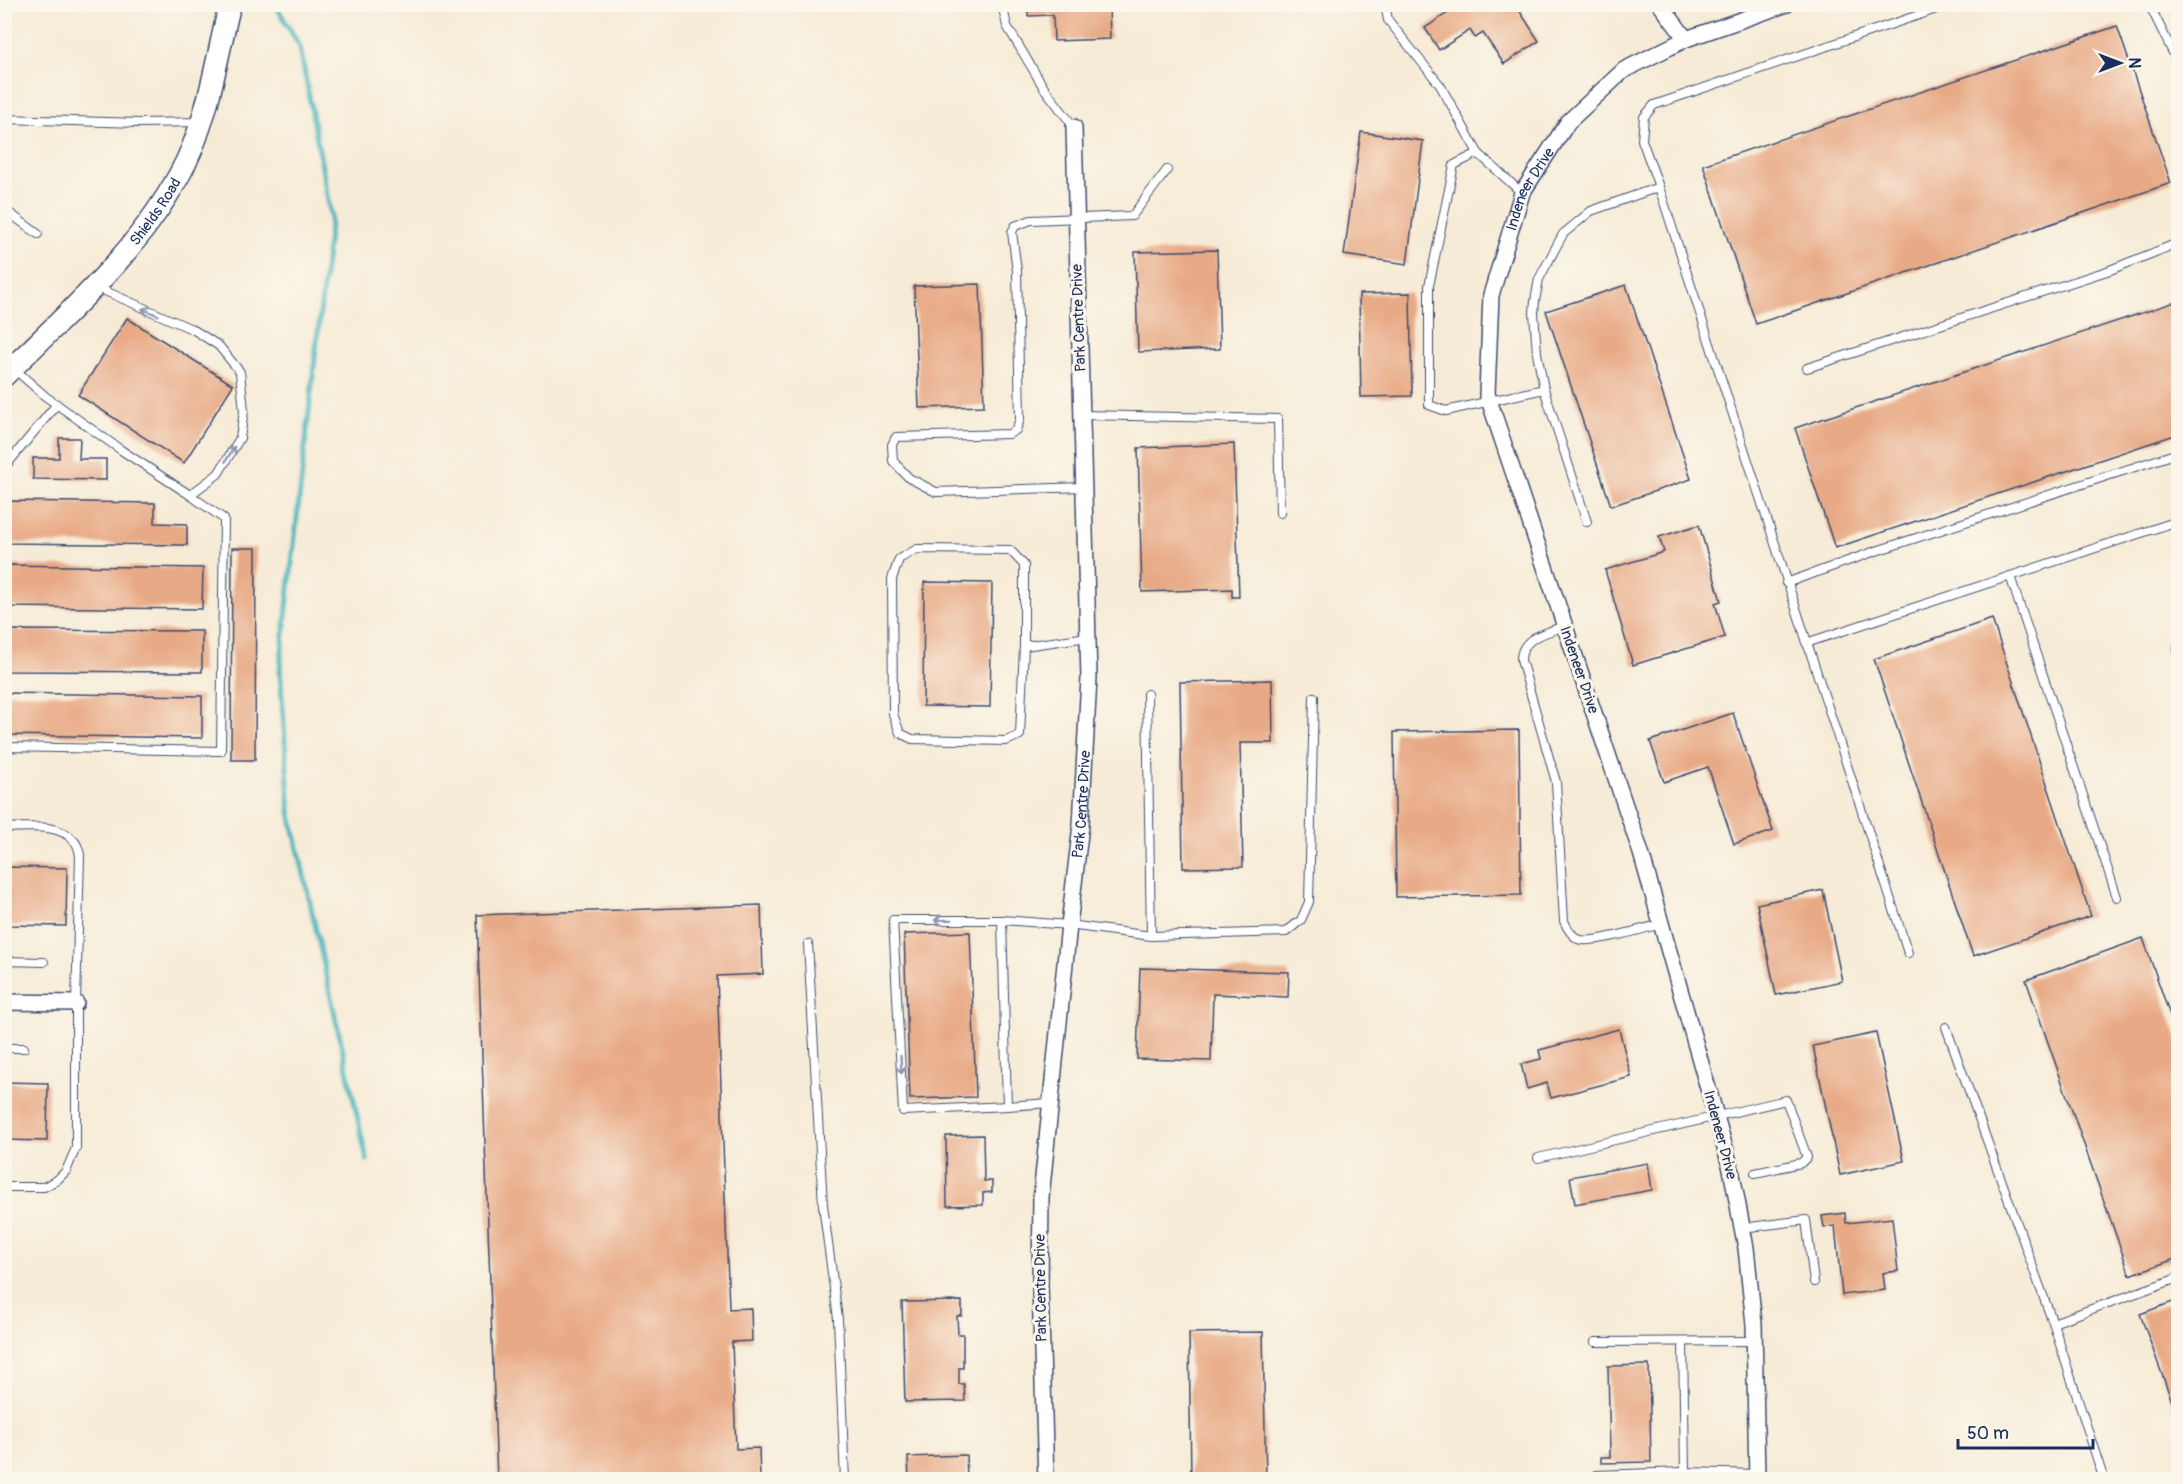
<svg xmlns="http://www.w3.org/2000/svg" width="2183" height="1484" viewBox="0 0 2183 1484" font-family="Pangolin,sans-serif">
<rect width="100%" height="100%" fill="#fbf7ec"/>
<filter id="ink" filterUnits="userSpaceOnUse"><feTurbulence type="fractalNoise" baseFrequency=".0167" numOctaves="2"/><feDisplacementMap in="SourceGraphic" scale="12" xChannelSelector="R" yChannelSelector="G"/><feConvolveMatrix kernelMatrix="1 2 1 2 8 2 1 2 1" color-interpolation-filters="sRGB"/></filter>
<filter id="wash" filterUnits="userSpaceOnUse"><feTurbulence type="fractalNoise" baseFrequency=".008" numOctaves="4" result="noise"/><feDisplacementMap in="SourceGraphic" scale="24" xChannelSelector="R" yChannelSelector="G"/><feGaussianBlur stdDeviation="1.35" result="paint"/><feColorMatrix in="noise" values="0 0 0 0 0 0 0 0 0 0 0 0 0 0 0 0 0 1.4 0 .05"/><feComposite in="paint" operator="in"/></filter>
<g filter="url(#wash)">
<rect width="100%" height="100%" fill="#f6ebd6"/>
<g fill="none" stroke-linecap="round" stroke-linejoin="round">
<polyline stroke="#43b3bc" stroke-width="5" points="275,4 300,47 331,216 280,669 290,812 367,1160"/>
</g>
<g id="blocks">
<g fill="#e8aa86">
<polygon points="1028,4 1109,4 1110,39 1054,41 1053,15 1028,16"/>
<polygon points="1448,4 1520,4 1517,7 1539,41 1504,64 1483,33 1475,38 1470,30 1439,50 1425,28 1452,10"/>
<polygon points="2117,26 2171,183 1756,324 1703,165"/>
<polygon points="1361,132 1423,141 1407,264 1344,255"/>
<polygon points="1217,250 1220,349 1138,352 1135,252"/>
<polygon points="980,284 984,406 919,408 914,286"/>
<polygon points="1626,285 1691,479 1611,506 1546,311"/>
<polygon points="1410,293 1412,396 1361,397 1359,294"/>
<polygon points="2178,301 2178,434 1835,548 1795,428"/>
<polygon points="127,318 233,385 184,463 78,395"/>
<polygon points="59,438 80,438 79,459 106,459 106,480 33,479 33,458 59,458"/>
<polygon points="1234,444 1239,597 1232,597 1232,589 1142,592 1138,448"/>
<polygon points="4,501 155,503 155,523 187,524 187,545 4,543"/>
<polygon points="1699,525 1721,601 1715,603 1725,637 1633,665 1605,570 1664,552 1659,537"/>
<polygon points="232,548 256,548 255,760 231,760"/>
<polygon points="4,565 203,568 202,609 4,607"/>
<polygon points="924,582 992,583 990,707 923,706"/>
<polygon points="1992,619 2091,916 1973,956 1874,659"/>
<polygon points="5,630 202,631 202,672 5,671"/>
<polygon points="1272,680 1273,743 1240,743 1243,867 1183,868 1180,682"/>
<polygon points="4,693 202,696 202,738 4,735"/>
<polygon points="1733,713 1773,831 1734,844 1708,767 1664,782 1650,741"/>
<polygon points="1519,730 1521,895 1396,897 1394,732"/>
<polygon points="4,867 67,868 66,926 4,925"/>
<polygon points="1823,890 1842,981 1776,995 1757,904"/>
<polygon points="761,905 763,974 717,976 729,1309 751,1308 752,1341 732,1342 736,1449 759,1448 760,1480 497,1480 477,915"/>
<polygon points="970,932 976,1097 910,1099 904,934"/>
<polygon points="2143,938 2178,1038 2178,1258 2130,1275 2026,980"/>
<polygon points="1140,968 1289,972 1288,997 1213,994 1211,1061 1137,1059"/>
<polygon points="1619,1029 1631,1077 1551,1098 1547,1083 1527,1089 1521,1064 1541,1059 1539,1050"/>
<polygon points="1876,1033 1904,1161 1840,1175 1813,1046"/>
<polygon points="4,1082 48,1083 47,1141 4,1140"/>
<polygon points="983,1135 984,1181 992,1181 992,1192 983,1193 983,1205 947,1206 946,1136"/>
<polygon points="1648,1163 1652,1190 1575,1204 1570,1177"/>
<polygon points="1845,1213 1846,1223 1892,1218 1898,1271 1883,1273 1885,1290 1842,1295 1835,1226 1824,1227 1822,1216"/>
<polygon points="2178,1300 2178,1418 2140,1314"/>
<polygon points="962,1301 962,1316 957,1316 958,1334 963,1334 963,1368 959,1368 959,1384 964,1384 965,1401 905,1402 902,1302"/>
<polygon points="1263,1332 1266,1480 1191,1480 1189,1333"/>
<polygon points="1649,1365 1651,1462 1601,1463 1601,1457 1610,1457 1608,1366"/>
<polygon points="966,1455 967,1480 909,1480 908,1457"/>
</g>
</g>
</g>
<g filter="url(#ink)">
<use href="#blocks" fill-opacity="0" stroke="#3c4b70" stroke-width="1.5"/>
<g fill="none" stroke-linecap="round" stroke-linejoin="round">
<defs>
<g id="lane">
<polyline points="1002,4 1007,26 1044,88 1074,127"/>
<polyline points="1385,4 1388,20 1440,85 1478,153"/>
<polyline points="2149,4 2178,63"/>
<polyline points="4,119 140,123 201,122"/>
<polyline points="1659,187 1908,953"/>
<polyline points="1522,193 1478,153 1454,165 1429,286 1429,405 1446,411 1544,389 1587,522"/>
<polyline points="4,209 38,234"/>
<polyline points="96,287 194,330 219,346 240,372 244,411 240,438 218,474 190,495"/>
<polyline points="4,360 45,396 121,450 190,495 224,519 221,751 4,747"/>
<polyline points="1807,368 2110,270 2178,243"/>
<polyline points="1544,389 1537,353 1534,313 1535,301 1539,279 1563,234 1591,211 1659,187 1642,140 1644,117 1654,105 1951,4"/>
<polyline points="1082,415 1278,419 1280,513"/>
<polyline points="4,468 57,404"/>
<polyline points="1084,487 936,492 909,478 893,461 892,445 896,437 1009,434 1016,430 1020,419 1017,271 1012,232 1015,226 1031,220 1132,216 1167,170"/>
<polyline points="2010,576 2117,897"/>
<polyline points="1786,583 1873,552 2178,453"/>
<path d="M1565,626C1546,633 1521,637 1521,660L1556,782L1564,921C1567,928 1571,935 1578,939C1590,945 1646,928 1661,924"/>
<polyline points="1806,643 2178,521"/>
<polyline points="1024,646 1020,735 1006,741 912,739 900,733 893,714 892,579 899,559 917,549 1010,550 1024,565 1024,646 1088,637"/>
<polyline points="2178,647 2178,661"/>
<polyline points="1147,694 1151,936"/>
<path d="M4,828C26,828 60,822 75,842C78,845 79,851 80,855L76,1003V1148L66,1171L57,1180L44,1187H4"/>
<polyline points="1002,920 893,920 903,1111 1007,1106"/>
<polyline points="808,944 823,1205 838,1319 845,1480"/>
<polyline points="4,961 44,962"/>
<polyline points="1946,1027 2053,1323"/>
<polyline points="4,1048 24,1048"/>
<polyline points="1051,1103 1007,1106 1002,920 1069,925 1151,936 1286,932 1301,920 1309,902 1314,697"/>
<polyline points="1538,1158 1786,1100 1807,1157 1801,1163 1755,1173"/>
<polyline points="1742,1228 1806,1220 1814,1282"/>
<polyline points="1595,1342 1755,1341"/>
<polyline points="1683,1342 1685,1472"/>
<polyline points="1596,1475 1685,1472 1757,1474"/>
<polyline points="2104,1480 2053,1323 2178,1278"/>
</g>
<g id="street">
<polyline points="1660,4 1686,39"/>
<polyline points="4,1002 76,1003"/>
<path id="s1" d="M1046,1480L1040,1286L1041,1197L1069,925L1081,825L1089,678L1074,127"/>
<path id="s2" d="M1757,1480L1754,1324L1746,1248L1731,1169L1641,853L1487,394L1491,295L1522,193L1568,122L1624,70L1686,39L1787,4"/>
</g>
<g id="secondary">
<path id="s3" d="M4,376C71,310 144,247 186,162C209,114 217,56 230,4"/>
</g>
</defs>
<use href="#lane" stroke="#3c4b70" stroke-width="10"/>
<use href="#street" stroke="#3c4b70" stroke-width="18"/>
<use href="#secondary" stroke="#3c4b70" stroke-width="24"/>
<use href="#lane" stroke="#fff" stroke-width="8"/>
<use href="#street" stroke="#fff" stroke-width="15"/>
<use href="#secondary" stroke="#fff" stroke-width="21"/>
</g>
<defs><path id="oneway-shaft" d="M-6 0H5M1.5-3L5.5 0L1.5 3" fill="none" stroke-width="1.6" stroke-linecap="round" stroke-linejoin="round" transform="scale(1.5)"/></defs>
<g stroke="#8d97ae">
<use href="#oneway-shaft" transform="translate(150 312) rotate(-158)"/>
<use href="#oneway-shaft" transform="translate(230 454) rotate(-59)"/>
<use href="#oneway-shaft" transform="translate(943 920) rotate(179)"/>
<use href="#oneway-shaft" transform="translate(901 1065) rotate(87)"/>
</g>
</g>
<g text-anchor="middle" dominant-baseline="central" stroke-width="6" stroke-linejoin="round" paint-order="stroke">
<g font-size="15" fill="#1b2f5e" stroke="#fbf7ec">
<text stroke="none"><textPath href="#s2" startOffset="1338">Indeneer Drive</textPath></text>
<text stroke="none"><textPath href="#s3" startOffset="224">Shields Road</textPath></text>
<text transform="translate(1079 318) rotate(-92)">Park Centre Drive</text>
<text transform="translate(1579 670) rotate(71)">Indeneer Drive</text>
<text stroke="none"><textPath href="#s1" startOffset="678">Park Centre Drive</textPath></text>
<text transform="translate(1720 1135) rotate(75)">Indeneer Drive</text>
<text transform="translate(1041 1288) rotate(-91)">Park Centre Drive</text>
</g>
</g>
<rect width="2183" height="1484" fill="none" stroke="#fbf7ec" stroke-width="24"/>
<g transform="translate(2120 63) rotate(90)" stroke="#fbf7ec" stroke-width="4.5" paint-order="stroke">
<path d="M0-4.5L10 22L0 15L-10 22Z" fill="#1b2f5e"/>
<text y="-9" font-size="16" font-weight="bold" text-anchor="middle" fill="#1b2f5e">N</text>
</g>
<path d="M1958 1439v9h135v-9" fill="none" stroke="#1b2f5e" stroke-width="3"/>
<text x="1967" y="1439" font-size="18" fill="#1b2f5e" stroke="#fbf7ec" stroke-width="4.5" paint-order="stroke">50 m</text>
</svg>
